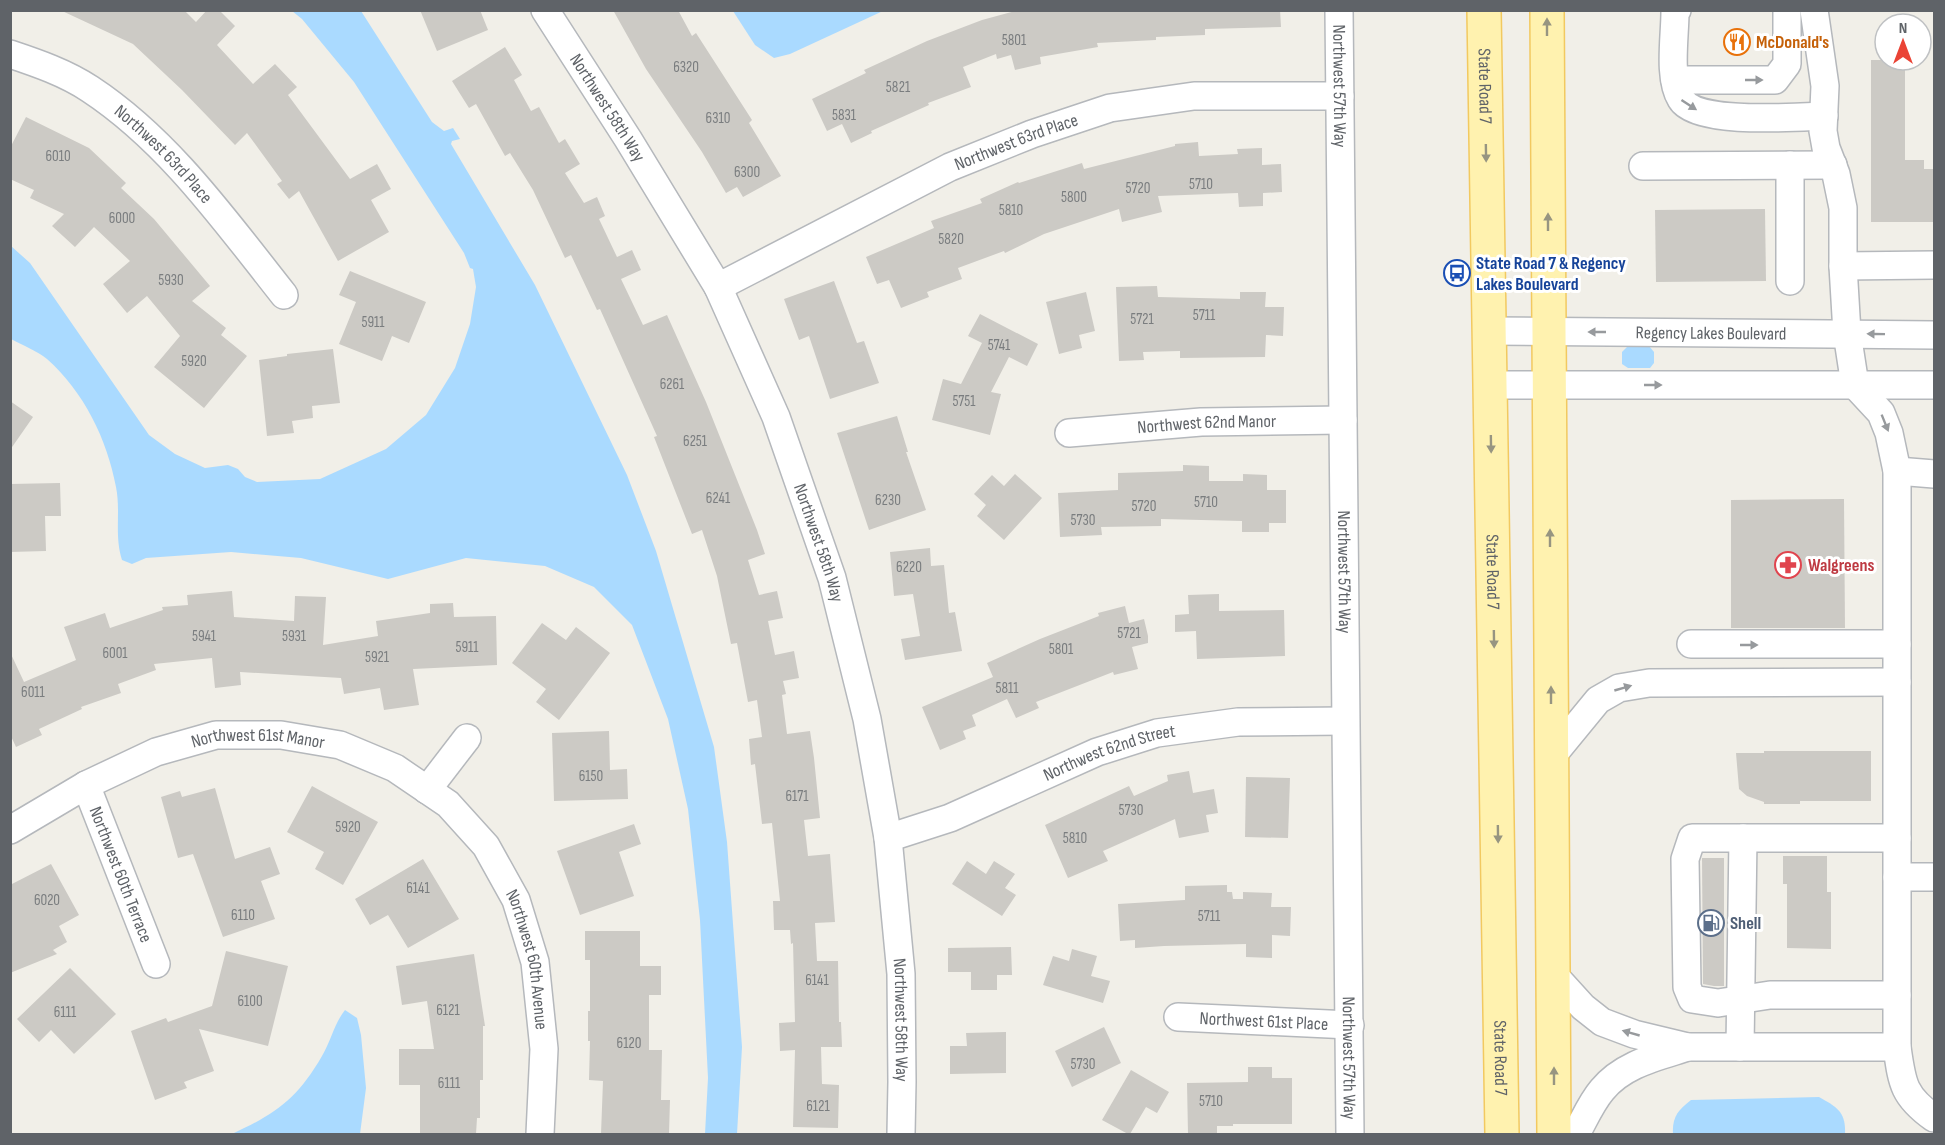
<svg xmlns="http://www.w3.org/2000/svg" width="1945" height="1145" viewBox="0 0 1945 1145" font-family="'Sofia Sans Condensed',sans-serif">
<rect width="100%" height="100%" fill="#f1efe8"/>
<g fill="#aadaff">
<path d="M292,11H361L432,122L444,131L453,128L460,139L452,141L451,144L535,285L627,475L656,551L714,747L727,842L742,1047L737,1134H705L708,1078L700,920L688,809L668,719L632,625L594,587L545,566L466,558L388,579L301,558L231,552L146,558L132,564L122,560C114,535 121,512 116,487C107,439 84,392 47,359C37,351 22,345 11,339V246L30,263L149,435L175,454L205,468L228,465L238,469L245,477L257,482L320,479L386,449L426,415L455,368L470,324L476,287L473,269L470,268L464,253L354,82L302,19Z"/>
<polygon points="733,11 883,11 790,54 774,58 755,45"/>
<polygon points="1628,346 1649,346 1654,352 1654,363 1650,368 1628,368 1622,364 1622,352"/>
<path d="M345,1010L357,1018L361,1035L366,1088L360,1134H232C277,1113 297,1099 322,1056C331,1041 334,1024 345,1010Z"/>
<path d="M1819,1097C1837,1107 1846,1112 1845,1134H1673C1672,1117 1678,1110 1691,1100Z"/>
</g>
<g fill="#cccac5">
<polygon points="60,10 184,10 196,22 207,10 219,10 235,26 217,45 253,84 275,64 297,87 288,95 350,179 377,164 391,189 371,200 389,232 338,261 299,191 289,199 277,184 282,181 247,133 235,145 182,90 133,44"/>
<polygon points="420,10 480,10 488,30 437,51"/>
<polygon points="613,10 678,10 692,36 696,33 752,120 749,123 781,176 743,197 737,187 726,193 702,152 646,69"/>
<polygon points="1019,10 1280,10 1281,27 1205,29 1205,35 1156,37 1156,40 1097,43 1098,47 1040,57 1041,64 1015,70 1011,55 997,59 996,54 963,67 971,87 928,103 929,105 871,131 872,133 851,143 842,124 827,131 812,99 866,73 864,70 927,41 982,20"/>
<polygon points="505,47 522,75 514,80 531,111 539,107 559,143 565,139 580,164 565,173 584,203 597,197 605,216 599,219 617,257 632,250 641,270 621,279 643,325 667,315 706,402 757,530 765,554 748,560 759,595 777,591 783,618 768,621 775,655 794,651 799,678 783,681 786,694 782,695 787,734 810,731 814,758 820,818 804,820 808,856 830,854 835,922 815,923 817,961 838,961 839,1022 841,1022 842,1047 821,1047 822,1084 839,1085 838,1128 793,1127 795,1050 780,1051 779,1023 795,1022 793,943 791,944 790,930 774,930 773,901 780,901 772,823 762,824 755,764 751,765 749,739 762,737 757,700 748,702 737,643 731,644 717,576 702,530 692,534 654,437 657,436 600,309 597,310 571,255 565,258 533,190 510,153 505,156 476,104 469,108 452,81"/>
<polygon points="1871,60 1905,60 1905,160 1924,160 1924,169 1935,169 1935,222 1871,222"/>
<polygon points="26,117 89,148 126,183 121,188 154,219 210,286 192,301 226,328 221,335 247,356 204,408 154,367 180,336 147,296 127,313 103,284 130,261 94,227 75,247 52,226 64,214 30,198 34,190 10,179 10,148"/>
<polygon points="1198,142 1199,156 1238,154 1237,149 1262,148 1262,165 1281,164 1282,192 1263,193 1263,206 1239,207 1238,193 1158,196 1162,212 1122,222 1119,209 1044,234 1005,253 1004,251 958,268 962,279 927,292 929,297 901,308 889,280 877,284 866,257 934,228 931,221 982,203 980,199 1018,182 1019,183 1082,163 1084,169 1175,146 1175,144"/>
<polygon points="1765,209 1766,281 1656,282 1655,210"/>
<polygon points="350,271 426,302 409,343 392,336 382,361 339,344 356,302 339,295"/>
<polygon points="834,281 857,343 864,341 879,383 830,399 809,336 799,340 784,299"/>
<polygon points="1157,286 1158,297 1240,299 1240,292 1266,292 1265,307 1284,307 1283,336 1266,335 1265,357 1180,358 1180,351 1143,352 1144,360 1119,361 1116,287"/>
<polygon points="1086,292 1095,331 1079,335 1082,348 1059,354 1046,302"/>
<polygon points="980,314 1038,344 1027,366 1009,357 991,392 1001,394 990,435 932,420 943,379 961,384 982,343 968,336"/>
<polygon points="333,349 340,403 312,406 313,418 292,421 294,433 267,436 259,360 287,356 287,354"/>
<polygon points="10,401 33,417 10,450"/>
<polygon points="897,416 908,452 906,452 926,510 869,530 837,433"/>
<polygon points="1183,465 1209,466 1209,481 1243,481 1243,474 1267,475 1267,490 1286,490 1286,523 1269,523 1269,532 1242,532 1242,521 1161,519 1161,526 1101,527 1102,535 1060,537 1058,493 1118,490 1118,473 1183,471"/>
<polygon points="1015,474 1042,498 1004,540 977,516 986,505 974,494 992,475 1004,486"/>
<polygon points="60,483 61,516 45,516 46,551 10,552 10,484"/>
<polygon points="1844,499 1845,628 1731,628 1731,500"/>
<polygon points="930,548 931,566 944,565 949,613 955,612 962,651 905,660 901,639 920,636 913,594 894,596 890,552"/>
<polygon points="232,591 234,617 294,621 295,596 326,597 323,645 378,636 376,621 430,613 430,604 453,603 454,617 496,616 497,665 413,669 419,705 384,710 380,688 344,694 341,678 240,672 241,685 215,688 212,658 154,664 156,670 118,684 121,693 81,707 82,709 39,729 42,735 16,747 10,734 10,652 24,682 76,660 64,627 105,613 110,628 163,610 162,607 188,605 187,595"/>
<polygon points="1219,594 1219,611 1284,610 1285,656 1197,659 1196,631 1175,632 1175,615 1189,614 1188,595"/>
<polygon points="1125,606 1129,623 1144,619 1148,636 1148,643 1132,647 1138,669 1114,675 1113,672 1036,702 1039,708 1016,718 1007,699 972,715 976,726 963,731 966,739 940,750 922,707 993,677 987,663 1040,639 1099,616 1098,613"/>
<polygon points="542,623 566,640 576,627 610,653 559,720 536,702 546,689 512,663"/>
<polygon points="609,731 610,770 627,769 628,799 554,801 552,733"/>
<polygon points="1764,751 1871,751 1871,801 1800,801 1800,804 1764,804 1764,802 1747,796 1739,789 1736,753 1764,753"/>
<polygon points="1189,771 1193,793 1214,789 1218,813 1206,815 1209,832 1179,838 1175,819 1103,851 1108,861 1068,878 1045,825 1129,786 1134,796 1168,781 1167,775"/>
<polygon points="1246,777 1290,778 1288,838 1245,837"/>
<polygon points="312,786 378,822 343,885 315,869 324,852 287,832"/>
<polygon points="215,788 235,859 270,847 280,874 261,881 275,919 223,937 193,854 178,858 161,797 180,791 182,797"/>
<polygon points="634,824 641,844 619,852 634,896 580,915 557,851"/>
<polygon points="1783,856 1827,856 1827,892 1831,892 1831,949 1787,948 1787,884 1783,884"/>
<polygon points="1702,858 1724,858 1724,986 1714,986 1703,984"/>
<polygon points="423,859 459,919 408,948 388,915 370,925 355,899"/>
<polygon points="967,861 986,874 994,861 1015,874 1005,888 1016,895 1002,916 952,884"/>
<polygon points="51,864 79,915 59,926 67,942 53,950 57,954 10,973 10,885"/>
<polygon points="1227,885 1227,892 1232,892 1233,899 1243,899 1243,892 1272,893 1271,907 1291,907 1290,936 1272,935 1272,958 1246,957 1246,944 1164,946 1135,948 1135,940 1120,941 1118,904 1185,900 1185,886"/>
<polygon points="585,931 640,931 640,966 661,966 661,995 649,995 649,1050 662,1050 661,1100 670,1100 669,1134 601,1134 603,1081 589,1080 590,1041 588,1041 588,1011 590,1011 590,960 585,960"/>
<polygon points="1011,947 1012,975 997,975 997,990 971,990 971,972 948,972 948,948"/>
<polygon points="1072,949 1097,956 1091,976 1110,981 1103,1003 1043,985 1053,956 1069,961"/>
<polygon points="226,951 288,966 268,1046 199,1029 214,1071 184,1082 187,1088 155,1100 131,1031 166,1018 168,1022 212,1006"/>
<polygon points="474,954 485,1026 483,1026 483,1080 480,1080 480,1118 477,1118 476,1134 420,1134 420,1085 399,1085 399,1049 434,1049 427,1001 402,1005 396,966"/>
<polygon points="70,968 116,1014 74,1054 51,1030 39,1042 17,1019"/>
<polygon points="1104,1027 1121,1063 1072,1087 1055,1051"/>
<polygon points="1006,1032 1006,1073 950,1074 950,1046 967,1046 966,1033"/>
<polygon points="1248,1067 1272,1067 1272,1078 1292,1078 1292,1124 1233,1124 1233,1126 1217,1126 1217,1134 1188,1134 1187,1083 1248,1082"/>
<polygon points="1131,1070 1169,1092 1157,1113 1146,1107 1130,1134 1128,1134 1102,1120"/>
</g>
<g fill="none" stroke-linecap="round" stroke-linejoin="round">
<defs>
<g id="minor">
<path id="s1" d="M545,10L628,139L718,287L776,417L832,578L867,719L888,838L901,974L902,1082L901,1134"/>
<path id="s2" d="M1339,10L1350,1134"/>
<path d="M1677,10L1675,12C1675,37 1668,78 1681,99C1696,125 1796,117 1824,116"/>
<path d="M1814,10L1825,86L1823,131L1826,148L1836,174L1843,208V266L1847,333L1855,385L1881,413L1889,433L1897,471V1047C1902,1083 1903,1096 1934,1118"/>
<path id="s3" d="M10,54C37,63 66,73 90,89C169,141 226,222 284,295"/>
<polyline points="1675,80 1775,80 1787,64 1787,10"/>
<polyline points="1790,165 1790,281"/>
<polyline points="1643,166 1833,165"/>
<polyline points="1843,266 1934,265"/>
<path id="s4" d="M718,287L950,167L1032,134L1110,108L1194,96H1340"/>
<path id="s5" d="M1489,331L1934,335"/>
<polyline points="1490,385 1934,385"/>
<path id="s6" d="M1069,433L1201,422L1343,420"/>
<polyline points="1897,471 1934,474"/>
<polyline points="1691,644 1897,644"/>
<polyline points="1552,756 1598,700 1619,688 1649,683 1897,682"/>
<path id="s7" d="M86,785L156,964"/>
<polyline points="427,790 467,738"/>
<path id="s8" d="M10,830L86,785L156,752L216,735H281L340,745L395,768L448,804L486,846L516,900L535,962L544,1049L540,1134"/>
<path id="s9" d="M888,838L950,818L1097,752L1157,733L1238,722L1345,721"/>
<polyline points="1897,838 1692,838 1685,859 1687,987 1692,999 1718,1003 1770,995 1897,995"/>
<polyline points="1897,877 1934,877"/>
<polyline points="1553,974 1583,1007 1602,1022 1634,1034 1688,1047 1897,1047"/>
<path id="s10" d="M1178,1017L1350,1025"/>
<polyline points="1740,1047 1743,838"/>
<path d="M1576,1134C1584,1120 1591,1103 1602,1090C1623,1064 1657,1057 1688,1047"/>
</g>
<g id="major">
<path id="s11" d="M1484,10L1502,1134"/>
<polyline points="1547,10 1554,1134"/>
</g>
</defs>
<use href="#minor" stroke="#b5b8bc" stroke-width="30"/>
<use href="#major" stroke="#f2c960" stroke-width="36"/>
<use href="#minor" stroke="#fff" stroke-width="27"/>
<use href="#major" stroke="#fff2af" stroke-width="33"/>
</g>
<defs><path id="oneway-solid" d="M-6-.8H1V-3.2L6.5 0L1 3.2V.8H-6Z" transform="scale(1.5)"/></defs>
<g fill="#979581">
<use href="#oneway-solid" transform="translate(1547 27) rotate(-90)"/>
<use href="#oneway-solid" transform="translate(1486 153) rotate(89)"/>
<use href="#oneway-solid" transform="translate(1548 222) rotate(-90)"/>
<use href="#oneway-solid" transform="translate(1491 444) rotate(89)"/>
<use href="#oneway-solid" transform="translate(1550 538) rotate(-90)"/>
<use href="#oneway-solid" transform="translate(1494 639) rotate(89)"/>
<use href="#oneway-solid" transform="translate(1551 695) rotate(-90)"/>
<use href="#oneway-solid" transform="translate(1498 834) rotate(89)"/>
<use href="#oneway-solid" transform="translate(1554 1076) rotate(-90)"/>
</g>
<g fill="#979a9d">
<use href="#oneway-solid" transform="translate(1754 80)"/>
<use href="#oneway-solid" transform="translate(1689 105) rotate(33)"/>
<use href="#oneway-solid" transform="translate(1597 332) rotate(-180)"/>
<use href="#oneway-solid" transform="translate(1876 334) rotate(-179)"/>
<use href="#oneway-solid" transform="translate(1653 385)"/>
<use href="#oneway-solid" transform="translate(1885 423) rotate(68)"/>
<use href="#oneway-solid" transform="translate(1749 645)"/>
<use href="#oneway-solid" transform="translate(1623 688) rotate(-16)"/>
<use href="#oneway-solid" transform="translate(1631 1033) rotate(-164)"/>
</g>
<defs>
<symbol id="restaurant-ring" viewBox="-11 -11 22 22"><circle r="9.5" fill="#fff" stroke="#e8710a" stroke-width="1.5"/><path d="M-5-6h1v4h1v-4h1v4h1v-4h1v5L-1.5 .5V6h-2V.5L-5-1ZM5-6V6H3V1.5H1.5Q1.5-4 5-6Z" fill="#e8710a"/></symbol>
<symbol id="bus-ring" viewBox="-11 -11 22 22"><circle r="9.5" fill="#fff" stroke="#1a4fb4" stroke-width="1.5"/><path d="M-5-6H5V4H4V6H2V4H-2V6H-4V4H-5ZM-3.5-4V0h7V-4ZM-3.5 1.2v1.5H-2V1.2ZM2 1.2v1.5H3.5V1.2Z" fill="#1a4fb4"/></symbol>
<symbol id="pharmacy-ring" viewBox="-11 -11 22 22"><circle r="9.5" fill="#fff" stroke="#e0444e" stroke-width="1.5"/><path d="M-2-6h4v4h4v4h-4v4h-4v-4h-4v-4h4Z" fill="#e0444e"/></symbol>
<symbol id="fuel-ring" viewBox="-11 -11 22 22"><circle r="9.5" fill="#fff" stroke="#5c6f8a" stroke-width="1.5"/><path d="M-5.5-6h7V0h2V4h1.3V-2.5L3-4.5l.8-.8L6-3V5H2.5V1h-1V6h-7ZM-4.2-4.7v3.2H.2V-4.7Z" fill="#5c6f8a"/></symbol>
</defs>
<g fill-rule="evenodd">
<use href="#restaurant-ring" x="1722" y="27" width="30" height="30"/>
<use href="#bus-ring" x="1442" y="258" width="30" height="30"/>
<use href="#pharmacy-ring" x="1773" y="550" width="30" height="30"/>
<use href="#fuel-ring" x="1696" y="908" width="30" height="30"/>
</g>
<g text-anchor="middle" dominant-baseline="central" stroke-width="6" stroke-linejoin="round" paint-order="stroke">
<g font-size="15" fill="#7a7d7f">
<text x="1014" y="40">5801</text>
<text x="686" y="67">6320</text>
<text x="898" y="87">5821</text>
<text x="844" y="115">5831</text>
<text x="718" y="118">6310</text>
<text x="58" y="156">6010</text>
<text x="747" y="172">6300</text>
<text x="1201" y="184">5710</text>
<text x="1138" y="188">5720</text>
<text x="1074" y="197">5800</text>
<text x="1011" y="210">5810</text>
<text x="122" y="218">6000</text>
<text x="951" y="239">5820</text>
<text x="171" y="280">5930</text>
<text x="1204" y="315">5711</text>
<text x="1142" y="319">5721</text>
<text x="373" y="322">5911</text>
<text x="999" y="345">5741</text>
<text x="194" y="361">5920</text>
<text x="672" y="384">6261</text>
<text x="964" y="401">5751</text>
<text x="695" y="441">6251</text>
<text x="718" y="498">6241</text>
<text x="888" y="500">6230</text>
<text x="1206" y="502">5710</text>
<text x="1144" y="506">5720</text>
<text x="1083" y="520">5730</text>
<text x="909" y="567">6220</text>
<text x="1129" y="633">5721</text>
<text x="204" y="636">5941</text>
<text x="294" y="636">5931</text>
<text x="467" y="647">5911</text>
<text x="1061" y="649">5801</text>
<text x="115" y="653">6001</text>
<text x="377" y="657">5921</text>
<text x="1007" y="688">5811</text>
<text x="33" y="692">6011</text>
<text x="591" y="776">6150</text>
<text x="797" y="796">6171</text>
<text x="1131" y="810">5730</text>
<text x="348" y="827">5920</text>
<text x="1075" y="838">5810</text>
<text x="418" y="888">6141</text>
<text x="47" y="900">6020</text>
<text x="243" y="915">6110</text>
<text x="1209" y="916">5711</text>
<text x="817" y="980">6141</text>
<text x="250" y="1001">6100</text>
<text x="448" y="1010">6121</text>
<text x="65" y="1012">6111</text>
<text x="629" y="1043">6120</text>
<text x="1083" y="1064">5730</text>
<text x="449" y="1083">6111</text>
<text x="1211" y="1101">5710</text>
<text x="818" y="1106">6121</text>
</g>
<g font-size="18" font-weight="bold" fill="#c56008" stroke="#fff" text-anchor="start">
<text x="1756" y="42">McDonald's</text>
</g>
<g font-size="18" fill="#5f6368" stroke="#fff">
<text stroke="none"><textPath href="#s2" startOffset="76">Northwest 57th Way</textPath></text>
<text stroke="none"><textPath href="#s11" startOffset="76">State Road 7</textPath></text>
<text stroke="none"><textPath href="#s1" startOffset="116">Northwest 58th Way</textPath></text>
<text stroke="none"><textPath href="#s4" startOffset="332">Northwest 63rd Place</textPath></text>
<text stroke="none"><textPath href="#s3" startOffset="186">Northwest 63rd Place</textPath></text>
<text stroke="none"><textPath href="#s5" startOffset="222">Regency Lakes Boulevard</textPath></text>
<text stroke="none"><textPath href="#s6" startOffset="138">Northwest 62nd Manor</textPath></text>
<text stroke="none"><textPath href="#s1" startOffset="602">Northwest 58th Way</textPath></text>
<text stroke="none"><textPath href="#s2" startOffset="562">Northwest 57th Way</textPath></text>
<text stroke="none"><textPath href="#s11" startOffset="562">State Road 7</textPath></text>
<text stroke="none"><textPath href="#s8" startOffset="270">Northwest 61st Manor</textPath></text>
<text stroke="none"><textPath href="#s9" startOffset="238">Northwest 62nd Street</textPath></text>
<text stroke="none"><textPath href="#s7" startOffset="96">Northwest 60th Terrace</textPath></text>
<text stroke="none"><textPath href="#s8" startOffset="656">Northwest 60th Avenue</textPath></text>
<text stroke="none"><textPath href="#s1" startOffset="1088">Northwest 58th Way</textPath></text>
<text stroke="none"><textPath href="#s10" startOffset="86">Northwest 61st Place</textPath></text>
<text stroke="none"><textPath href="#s2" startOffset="1048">Northwest 57th Way</textPath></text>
<text stroke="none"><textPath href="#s11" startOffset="1048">State Road 7</textPath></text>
</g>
<g font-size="18" font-weight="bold" fill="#164399" stroke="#fff" text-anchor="start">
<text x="1476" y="263">State Road 7 &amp; Regency<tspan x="1476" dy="21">Lakes Boulevard</tspan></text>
</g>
<g font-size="18" font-weight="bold" fill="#be3a42" stroke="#fff" text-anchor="start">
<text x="1808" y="565">Walgreens</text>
</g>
<g font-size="18" font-weight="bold" fill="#4e5e75" stroke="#fff" text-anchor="start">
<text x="1730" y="923">Shell</text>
</g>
</g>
<rect width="1945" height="1145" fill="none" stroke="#5f6368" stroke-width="24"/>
<g transform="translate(1903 42)"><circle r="28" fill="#ffffff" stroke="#bfc1c3" stroke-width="1.5"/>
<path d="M0-4.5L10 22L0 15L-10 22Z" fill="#ea4335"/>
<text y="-9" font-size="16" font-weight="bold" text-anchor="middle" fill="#5f6368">N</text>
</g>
</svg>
